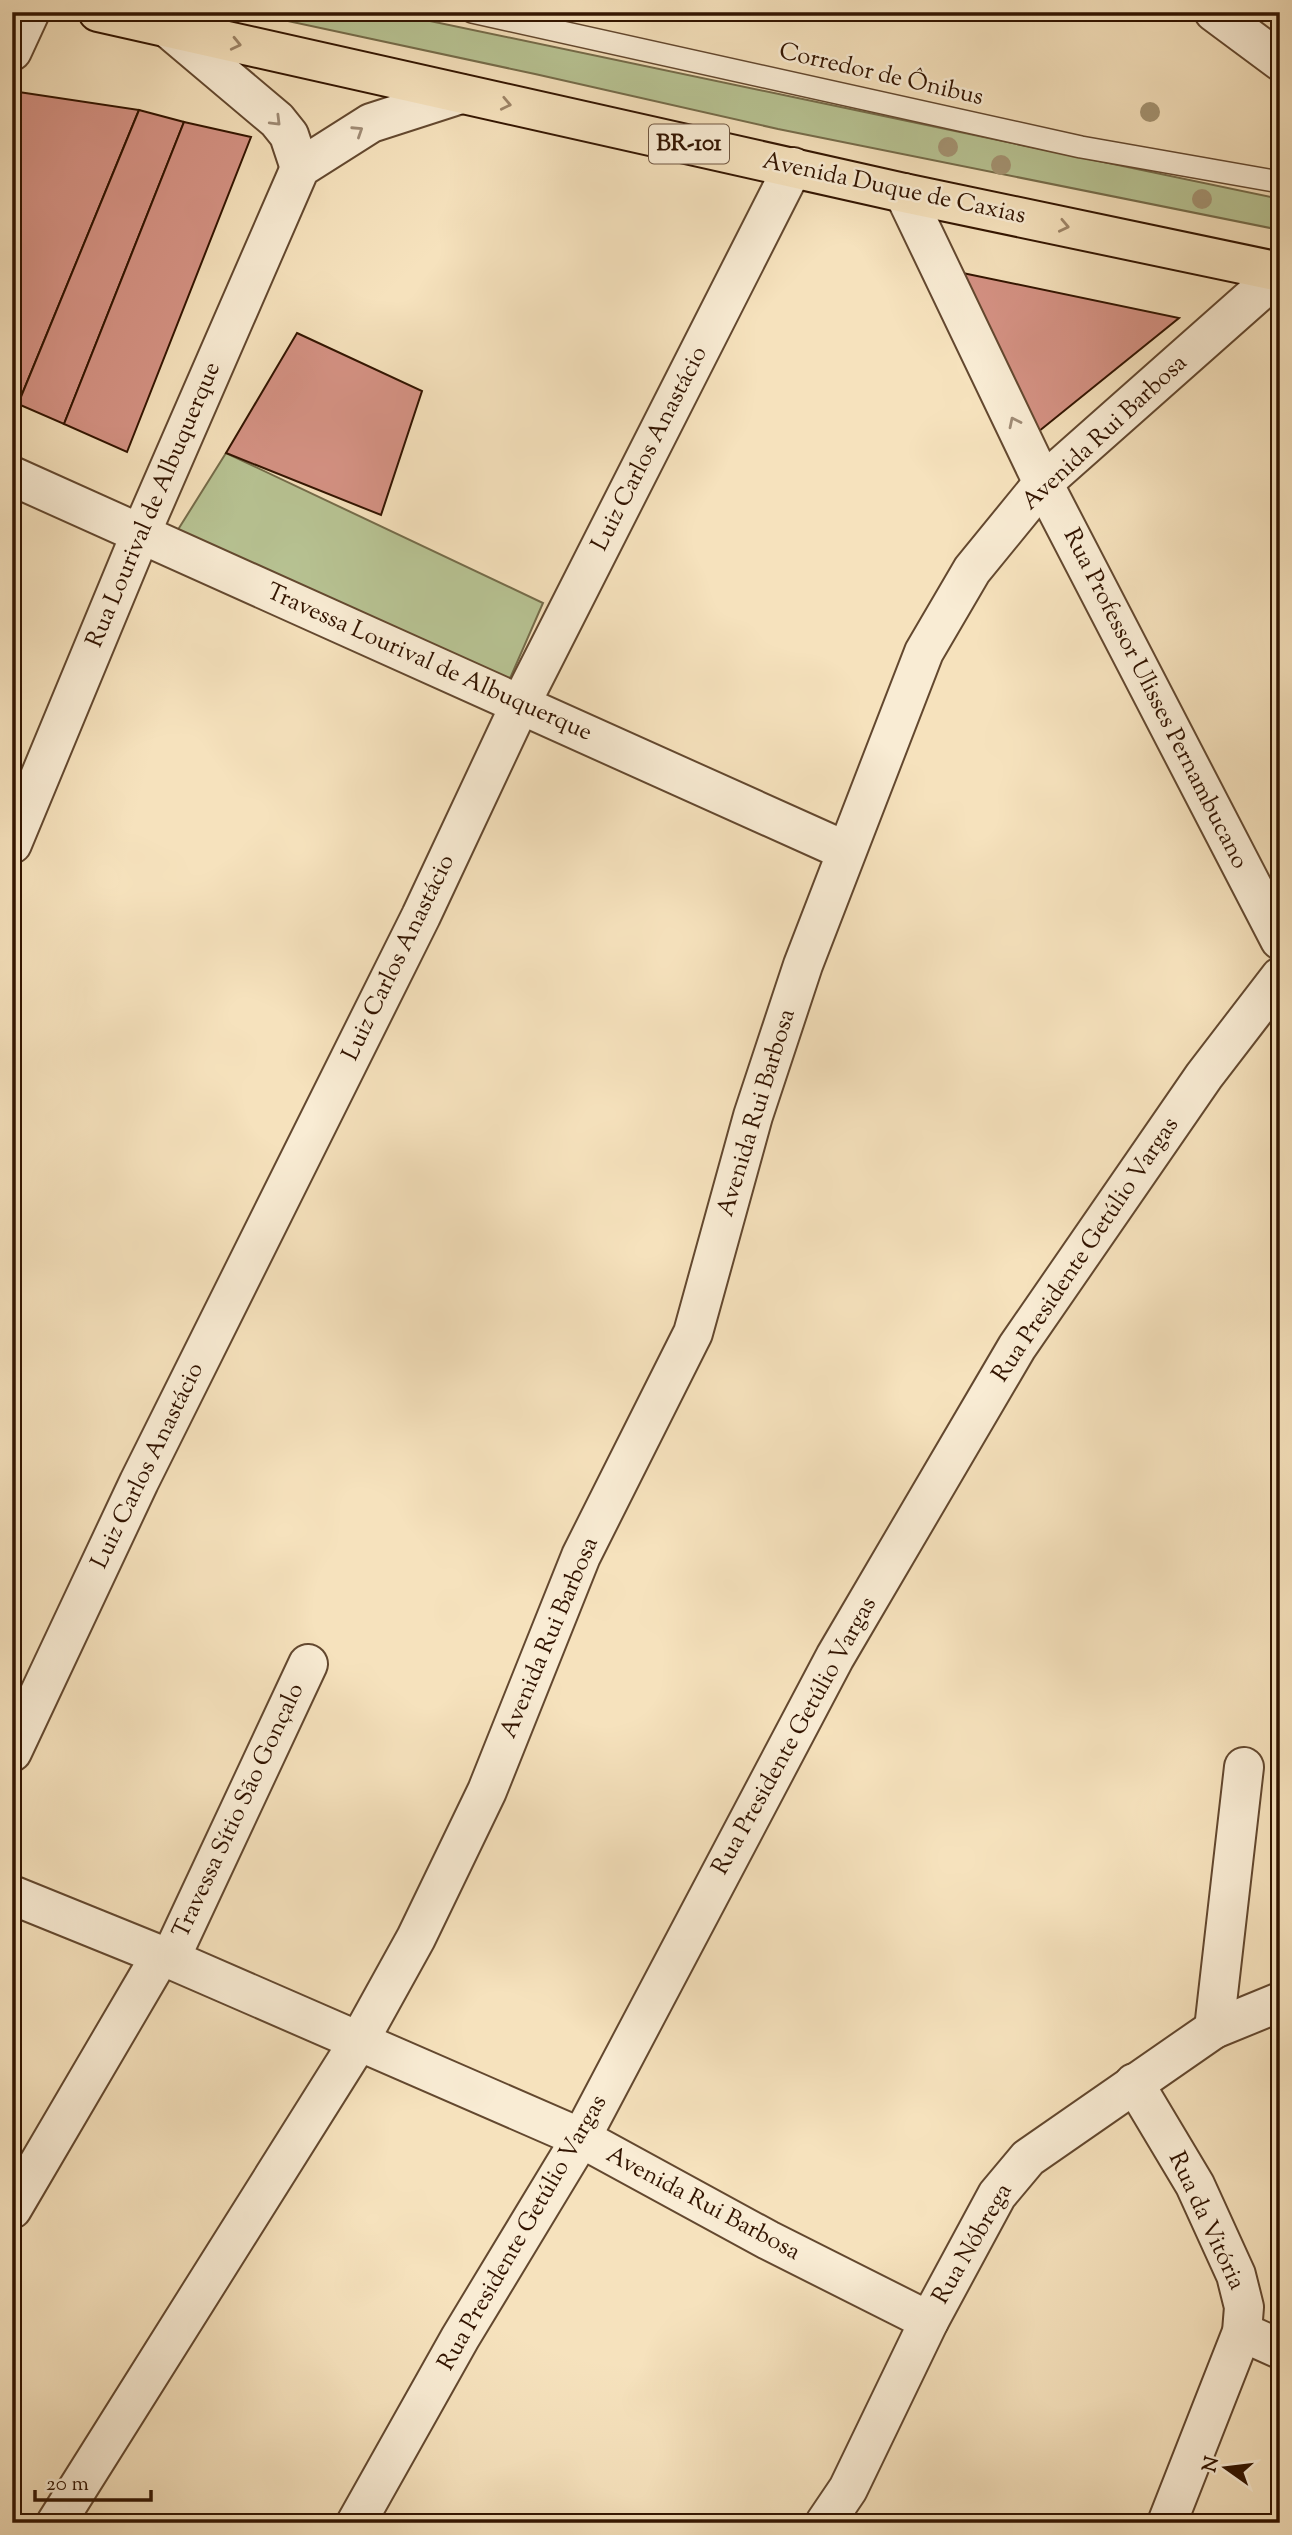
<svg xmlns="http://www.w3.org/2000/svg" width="1292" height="2535" viewBox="0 0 1292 2535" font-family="'Sorts Mill Goudy',serif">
<rect width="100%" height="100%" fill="#f6e2bd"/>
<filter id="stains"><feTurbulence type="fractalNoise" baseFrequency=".00286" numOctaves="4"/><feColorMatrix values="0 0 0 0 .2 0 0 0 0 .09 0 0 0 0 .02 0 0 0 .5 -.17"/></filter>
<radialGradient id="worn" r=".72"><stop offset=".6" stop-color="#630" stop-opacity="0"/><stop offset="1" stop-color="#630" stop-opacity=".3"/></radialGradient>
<g fill="#b8c494" stroke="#756c4a" stroke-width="2">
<polygon points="246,12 387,12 1280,199 1280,230 778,129 535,74"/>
<polygon points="226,453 543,603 508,683 174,536"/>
</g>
<g fill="#d59284" stroke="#321400" stroke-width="2">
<polygon points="12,91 139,110 18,404 12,402"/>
<polygon points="139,110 184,122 64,424 18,404"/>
<polygon points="184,122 251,137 127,452 64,424"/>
<polygon points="953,271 1179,318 1033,436"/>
<polygon points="297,333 422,391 381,515 226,453"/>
</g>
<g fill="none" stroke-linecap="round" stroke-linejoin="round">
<defs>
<polyline id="service" points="472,12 1081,147 1280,182"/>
<g id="minor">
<polyline points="1214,12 1280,61"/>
<polyline points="169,29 277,120 289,135 300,168"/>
<polyline points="12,51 30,12"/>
<polyline points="904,193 1043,483 1280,940"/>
<polyline points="12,476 846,851"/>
<polyline points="12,844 141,533 300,168 371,123 461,94"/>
<polyline points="12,1752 139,1482 421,916 520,705 793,167"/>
<polyline points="12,1895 170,1959 581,2138 768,2240 929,2321"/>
<polyline points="170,1959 308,1664"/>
<polyline points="1214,2029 1244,1767"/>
<polyline points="1134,2083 1195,2185 1236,2275 1244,2307 1242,2332 1167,2523"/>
<polyline points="12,2209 161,1955"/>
<polyline points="1242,2332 1280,2349"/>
<polyline points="56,2523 359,2041 416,1938 487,1791 581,1556 693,1333 753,1116 803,965 924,652 972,570 1043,483 1280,273"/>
<polyline points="356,2523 460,2338 581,2138 835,1657 1017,1347 1204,1076 1280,977"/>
<polyline points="825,2523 848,2489 929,2321 997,2195 1028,2158 1214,2029 1280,2002"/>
</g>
<polyline id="trunk" points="98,12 904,193 1280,272"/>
</defs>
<use href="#service" stroke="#63482f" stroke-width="24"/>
<use href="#minor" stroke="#63482f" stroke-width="42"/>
<use href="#trunk" stroke="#321400" stroke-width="42"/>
<use href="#service" stroke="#f9ecd4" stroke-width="21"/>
<use href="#minor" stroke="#f9ecd4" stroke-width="38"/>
<use href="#trunk" stroke="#f6e2bd" stroke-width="38"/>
</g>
<g fill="#a49372">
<circle cx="1150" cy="112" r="10"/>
<circle cx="948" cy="147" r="10"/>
<circle cx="1001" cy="165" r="10"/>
<circle cx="1202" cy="199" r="10"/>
</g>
<defs><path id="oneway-chevron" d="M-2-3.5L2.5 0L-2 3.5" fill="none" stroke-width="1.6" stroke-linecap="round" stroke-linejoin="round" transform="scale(1.75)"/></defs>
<g stroke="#9e8568">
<use href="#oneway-chevron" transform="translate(236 44) rotate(13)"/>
<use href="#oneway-chevron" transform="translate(506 104) rotate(12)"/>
<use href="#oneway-chevron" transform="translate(1064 226) rotate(12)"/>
</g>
<g stroke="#9f8b75">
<use href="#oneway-chevron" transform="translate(276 121) rotate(45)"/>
<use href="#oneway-chevron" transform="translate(358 131) rotate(-33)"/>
<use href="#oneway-chevron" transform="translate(1014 422) rotate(-116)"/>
</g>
<g text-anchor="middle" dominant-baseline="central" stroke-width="5" stroke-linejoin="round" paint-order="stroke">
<rect fill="#f9ecd4" stroke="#6e5540" stroke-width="2" x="649" y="124.5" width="80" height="39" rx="5"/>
<g font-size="23" font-weight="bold" fill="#321400">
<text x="689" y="144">BR-101</text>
</g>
<g font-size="24" fill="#321400" stroke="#f9ecd4">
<text transform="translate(881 75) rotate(13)">Corredor de Ônibus</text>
<text transform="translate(894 189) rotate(12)">Avenida Duque de Caxias</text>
<text transform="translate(1105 433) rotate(-43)">Avenida Rui Barbosa</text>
<text transform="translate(650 449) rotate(-63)">Luiz Carlos Anastácio</text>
<text transform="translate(154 505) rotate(-67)">Rua Lourival de Albuquerque</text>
<text transform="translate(429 663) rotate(24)">Travessa Lourival de Albuquerque</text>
<text transform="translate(1155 699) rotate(63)">Rua Professor Ulisses Pernambucano</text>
<text transform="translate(399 958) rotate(-64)">Luiz Carlos Anastácio</text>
<text transform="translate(757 1113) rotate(-73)">Avenida Rui Barbosa</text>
<text transform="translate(1086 1250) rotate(-56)">Rua Presidente Getúlio Vargas</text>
<text transform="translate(148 1466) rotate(-64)">Luiz Carlos Anastácio</text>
<text transform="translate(550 1638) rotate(-67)">Avenida Rui Barbosa</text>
<text transform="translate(795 1736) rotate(-61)">Rua Presidente Getúlio Vargas</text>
<text transform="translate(239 1811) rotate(-65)">Travessa Sítio São Gonçalo</text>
<text transform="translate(703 2204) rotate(28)">Avenida Rui Barbosa</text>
<text transform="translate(1206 2221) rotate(65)">Rua da Vitória</text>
<text transform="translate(523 2233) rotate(-60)">Rua Presidente Getúlio Vargas</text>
<text transform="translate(973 2244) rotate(-60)">Rua Nóbrega</text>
</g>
</g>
<rect width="1292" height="2535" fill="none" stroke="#f6e2bd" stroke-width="42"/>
<rect x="14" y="14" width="1264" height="2507" fill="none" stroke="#321400" stroke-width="3.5"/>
<rect x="21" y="21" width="1250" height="2493" fill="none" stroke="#321400" stroke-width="2"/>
<g transform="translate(1226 2468) rotate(284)" stroke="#f9ecd4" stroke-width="5" paint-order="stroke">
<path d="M0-5L12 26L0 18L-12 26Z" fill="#321400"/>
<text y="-10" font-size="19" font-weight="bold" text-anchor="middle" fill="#321400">N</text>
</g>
<path d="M35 2490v10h116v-10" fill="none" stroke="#321400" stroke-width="3.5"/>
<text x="46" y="2490" font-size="21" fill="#321400" stroke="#f9ecd4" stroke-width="5" paint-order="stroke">20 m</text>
<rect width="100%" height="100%" filter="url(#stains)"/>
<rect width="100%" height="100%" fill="url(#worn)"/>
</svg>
